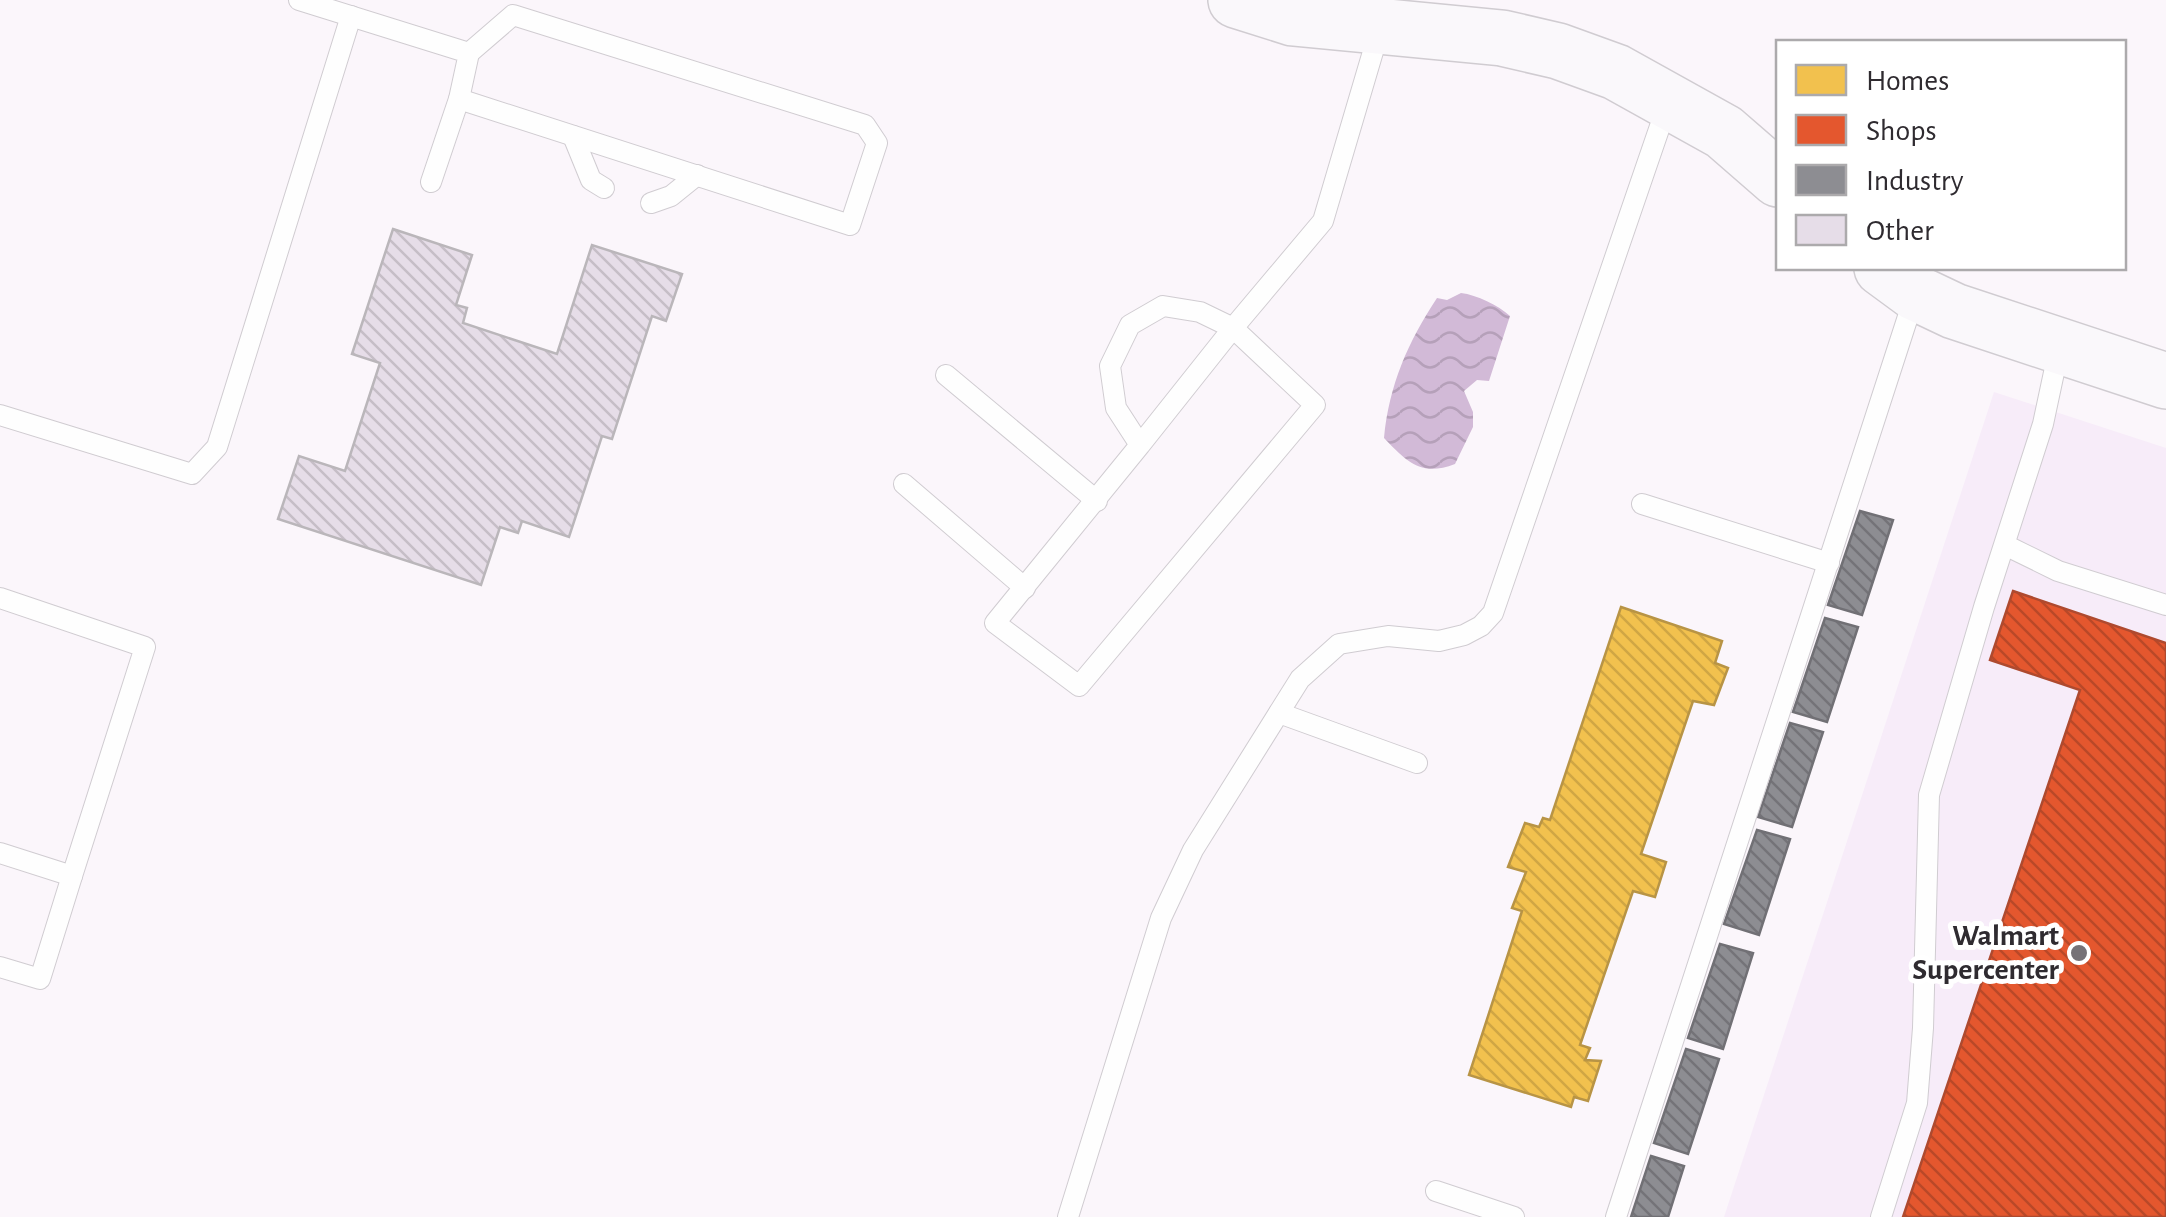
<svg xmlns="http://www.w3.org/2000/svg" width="2166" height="1217" viewBox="0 0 2166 1217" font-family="'Alegreya Sans',sans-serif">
<defs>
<pattern id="water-waves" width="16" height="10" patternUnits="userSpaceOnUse" patternTransform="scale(2.5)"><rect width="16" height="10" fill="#d2bad7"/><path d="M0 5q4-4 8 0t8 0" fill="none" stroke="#b5a0b9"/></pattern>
<pattern id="homes-back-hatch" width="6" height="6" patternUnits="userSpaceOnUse" patternTransform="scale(2.5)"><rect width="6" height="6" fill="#f2c14e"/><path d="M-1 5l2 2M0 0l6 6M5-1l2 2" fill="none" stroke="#d0a644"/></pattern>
<pattern id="shops-back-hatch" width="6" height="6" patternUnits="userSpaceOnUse" patternTransform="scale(2.5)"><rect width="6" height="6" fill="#e4572e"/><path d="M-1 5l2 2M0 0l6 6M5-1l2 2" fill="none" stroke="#b94828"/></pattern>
<pattern id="industry-back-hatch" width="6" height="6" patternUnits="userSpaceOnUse" patternTransform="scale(2.5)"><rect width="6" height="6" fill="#8d8d92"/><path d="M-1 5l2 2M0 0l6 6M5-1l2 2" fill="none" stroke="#747378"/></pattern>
<pattern id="building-back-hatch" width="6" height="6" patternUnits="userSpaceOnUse" patternTransform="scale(2.5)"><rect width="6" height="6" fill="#e6dde8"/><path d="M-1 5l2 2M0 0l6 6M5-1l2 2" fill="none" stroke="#c6bec7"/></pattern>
</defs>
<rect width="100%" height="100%" fill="#fbf6fb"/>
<polygon fill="#f7ecf9" points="1994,392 2166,448 2166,1217 1724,1217"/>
<path fill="url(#water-waves)" d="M1461,293C1477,295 1498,305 1510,316L1489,381L1477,380L1464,391L1473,412V427L1455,464C1421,477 1407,462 1384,438C1389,385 1408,342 1437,298L1447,300Z"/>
<polygon fill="url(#homes-back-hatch)" stroke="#b89445" stroke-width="2.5" points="1621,607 1722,641 1715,663 1728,668 1714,705 1693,701 1641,854 1666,862 1655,897 1633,891 1580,1045 1590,1048 1585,1060 1601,1061 1588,1101 1574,1097 1571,1107 1469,1075 1522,911 1512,908 1526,872 1508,867 1525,823 1539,827 1543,818 1550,820"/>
<polygon fill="url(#shops-back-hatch)" stroke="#ae4a2f" stroke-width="2.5" points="2013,591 2166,643 2166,1217 1903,1217 2080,690 1990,660"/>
<g fill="url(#industry-back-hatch)" stroke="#717075" stroke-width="2.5">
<polygon points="1860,511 1893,520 1862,615 1828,605"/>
<polygon points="1825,618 1858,627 1827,722 1793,712"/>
<polygon points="1790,723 1823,732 1792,827 1758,817"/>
<polygon points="1757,830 1790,839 1759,935 1724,924"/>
<polygon points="1720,944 1753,953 1723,1049 1688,1038"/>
<polygon points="1686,1049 1719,1059 1688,1154 1654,1143"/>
<polygon points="1651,1156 1684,1166 1668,1217 1631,1217"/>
</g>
<polygon fill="url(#building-back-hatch)" stroke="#bab6ba" stroke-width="2.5" points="393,229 472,255 456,305 467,308 463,323 557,354 592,245 682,274 666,321 652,316 612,439 602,436 569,537 522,521 518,533 500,527 481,585 278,519 299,456 345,471 380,363 352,354"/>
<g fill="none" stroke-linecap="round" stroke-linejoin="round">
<defs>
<g id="lane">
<polyline points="299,0 469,53 459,99 431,182"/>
<polyline points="459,99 850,225 877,143 865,125 513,15 469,53"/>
<polyline points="573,136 591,180 604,188"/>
<polyline points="651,203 671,196 697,175"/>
<polyline points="946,375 1097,501"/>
<polyline points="0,415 192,474 217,447 351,16"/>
<polyline points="1140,445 995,623 1079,686 1315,405 1233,328 1140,445 1116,408 1110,366 1130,325 1163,306 1200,312 1233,328 1323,221 1380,28"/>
<polyline points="904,484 1025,588"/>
<polyline points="1642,504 1829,563"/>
<polyline points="2005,545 2058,571 2166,605"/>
<polyline points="0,598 145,647 72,876 0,853"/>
<polyline points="1279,713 1417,763"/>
<polyline points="0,967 40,979 72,876"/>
<polyline points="1436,1191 1514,1217"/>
<polyline points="1068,1217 1161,918 1193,850 1300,679 1339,644 1388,636 1439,641 1464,635 1481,626 1493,613 1668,103"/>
<polyline points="1616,1217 1915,295"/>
<polyline points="1881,1217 1917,1103 1923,1028 1929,795 1984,607 2043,424 2059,349"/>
</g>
<g id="secondary">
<polyline points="1236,0 1293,18 1502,38 1558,51 1616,72 1724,132 1778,179"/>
<polyline points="1882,268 1916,293 1954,311 2166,381"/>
</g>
</defs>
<use href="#lane" stroke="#d0ccd1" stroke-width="22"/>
<use href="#secondary" stroke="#d0ccd1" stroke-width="58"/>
<use href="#lane" stroke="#fefefe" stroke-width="20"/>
<use href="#secondary" stroke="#faf8fb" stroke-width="55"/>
</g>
<circle fill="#767277" stroke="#fff" stroke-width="4" cx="2079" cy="953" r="10"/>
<g text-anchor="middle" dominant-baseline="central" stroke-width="10" stroke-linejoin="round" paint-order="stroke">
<g font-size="30" font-weight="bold" fill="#2f2b30" stroke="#fff" text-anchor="end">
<text x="2059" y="936">Walmart<tspan x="2059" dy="34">Supercenter</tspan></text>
</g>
</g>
<rect x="1776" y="40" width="350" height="230" fill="#ffffff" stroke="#acaaac" stroke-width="2.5"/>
<rect x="1796" y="65" width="50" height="30" fill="#f2c14e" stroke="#acaaac" stroke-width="2.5"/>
<text x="1866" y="90" font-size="30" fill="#2f2b30">Homes</text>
<rect x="1796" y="115" width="50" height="30" fill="#e4572e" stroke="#acaaac" stroke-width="2.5"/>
<text x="1866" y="140" font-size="30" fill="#2f2b30">Shops</text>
<rect x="1796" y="165" width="50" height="30" fill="#8d8d92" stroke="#acaaac" stroke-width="2.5"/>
<text x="1866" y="190" font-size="30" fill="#2f2b30">Industry</text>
<rect x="1796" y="215" width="50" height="30" fill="#e6dde8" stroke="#acaaac" stroke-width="2.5"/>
<text x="1866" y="240" font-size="30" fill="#2f2b30">Other</text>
</svg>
